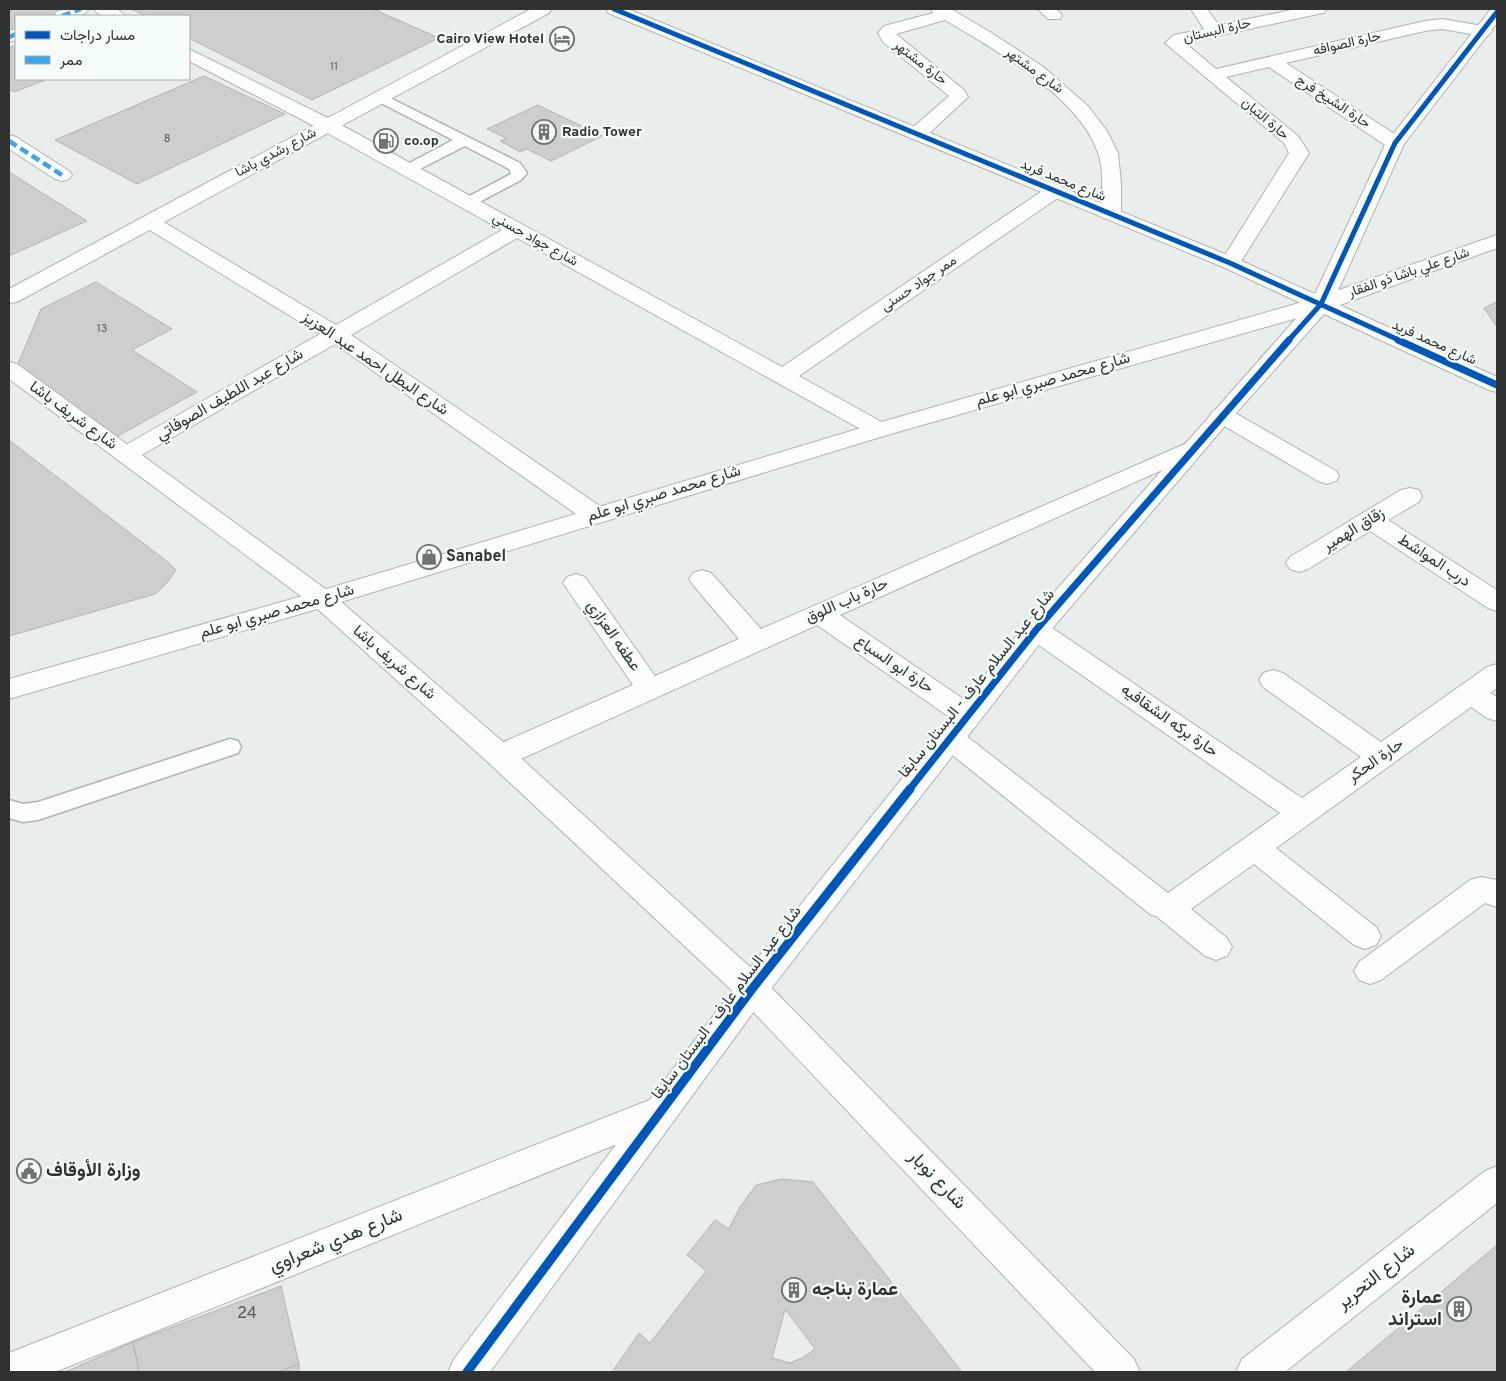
<svg xmlns="http://www.w3.org/2000/svg" width="1506" height="1381" viewBox="0 0 1506 1381" font-family="Overpass,Vazirmatn,sans-serif">
<rect width="100%" height="100%" fill="#e9edeb"/>
<g fill="#cccfce" stroke="#b1b4b3" fill-rule="evenodd">
<polygon points="9,9 69,9 50,16 16,16 16,29 9,32"/>
<polygon points="131,9 373,9 439,38 312,100 189,38 189,16 146,16"/>
<polygon points="16,45 16,79 48,79 14,92 9,89 9,48"/>
<polygon points="204,76 285,114 137,184 55,140"/>
<polygon points="538,105 602,136 551,161 527,149 520,152 500,141 506,138 487,129"/>
<polygon points="9,172 87,221 9,256"/>
<polygon points="96,282 172,329 132,350 197,392 116,437 16,369 41,309"/>
<polygon points="1497,302 1497,327 1484,308"/>
<polygon points="9,440 169,563 176,570 167,583 155,594 9,636"/>
<path d="M782,1179L813,1182L962,1372H612L639,1333L650,1343L706,1271L687,1255L715,1220L729,1229L740,1207L756,1185ZM785,1309L815,1349L802,1358L790,1363L772,1358Z"/>
<polygon points="1497,1245 1497,1372 1346,1372"/>
<polygon points="281,1286 299,1364 279,1372 139,1372 133,1342"/>
<polygon points="133,1342 139,1372 65,1372"/>
<polygon points="299,1364 299,1372 279,1372"/>
</g>
<g fill="none" stroke-linecap="round" stroke-linejoin="round">
<defs>
<g id="service">
<polygon points="380,93 520,163 527,173 521,180 472,206 462,206 459,203 462,200 511,174 509,169 465,146 412,173 402,173 400,170 402,167 453,140 375,100 373,97 375,94"/>
<polygon points="230,739 238,741 241,747 238,753 38,820 23,822 9,818 9,800 23,804 38,802"/>
</g>
<g id="pedestrian">
<path d="M66,9H89C82,19 64,17 54,16L56,12Z"/>
<polygon points="16,29 16,40 9,42 9,31"/>
<polygon points="9,135 16,137 69,171 72,175 69,179 62,181 55,179 9,149"/>
</g>
<g id="minor">
<path d="M94,9C105,9 118,6 125,16C115,17 100,19 94,9Z"/>
<path d="M931,9H951L990,32L1042,66L1088,106L1107,131L1118,153L1121,183V214L1118,218L1111,220L1104,218L1101,214C1101,195 1105,172 1098,153C1080,97 994,49 945,20L896,34L964,90L968,97L924,138L917,140L910,138L908,134L910,130L949,96L883,42L878,33L884,26L933,13Z"/>
<polygon points="1038,9 1056,9 1062,15 1060,19 1048,19"/>
<polygon points="1191,9 1207,9 1219,25 1296,9 1326,9 1324,13 1318,14 1185,43 1216,69 1425,21 1442,19 1483,26 1489,27 1492,31 1489,35 1483,36 1442,29 1425,31 1286,63 1402,139 1404,143 1402,147 1395,149 1388,147 1269,67 1226,77 1298,136 1309,153 1240,263 1237,267 1230,269 1223,267 1220,263 1289,153 1284,143 1165,43 1174,35 1204,29"/>
<polygon points="189,49 334,121 782,367 1048,187 1055,185 1062,187 1065,191 1062,195 799,376 887,425 891,430 887,435 879,437 871,435 517,238 351,335 604,509 607,515 604,521 595,523 586,521 335,344 133,460 125,462 117,460 113,455 117,450 320,334 143,226 140,222 143,218 150,216 157,218 336,325 502,230 320,129 189,61"/>
<polygon points="1222,408 1230,410 1336,471 1339,476 1336,481 1327,484 1318,481 1214,420 1210,415 1214,410"/>
<polygon points="1194,440 1202,442 1206,447 1202,452 840,615 978,709 982,716 978,723 968,726 958,723 817,625 510,764 500,767 490,764 486,756 490,748 633,685 563,583 567,577 576,574 585,577 655,676 739,639 693,585 689,579 693,573 702,570 711,573 761,629"/>
<polygon points="1410,488 1419,490 1422,496 1419,502 1388,520 1497,590 1497,611 1488,608 1370,531 1308,569 1299,572 1290,569 1286,563 1290,557 1401,490"/>
<polygon points="1036,621 1045,623 1302,798 1361,757 1263,687 1259,680 1263,673 1273,670 1283,673 1381,742 1487,667 1497,664 1497,688 1490,693 1497,697 1497,721 1487,718 1471,707 1276,848 1376,927 1381,936 1376,945 1365,949 1354,945 1254,864 1191,909 1227,938 1232,947 1227,956 1216,960 1205,956 1156,916 1151,915 940,745 936,738 940,731 950,728 960,731 1168,893 1280,813 1027,637 1023,630 1027,623"/>
<polygon points="1481,877 1497,880 1497,907 1485,903 1381,980 1370,984 1359,980 1354,971 1359,962 1470,880"/>
<polygon points="662,1095 674,1099 679,1110 674,1121 55,1372 9,1372 9,1353"/>
</g>
<g id="tertiary">
<polygon points="531,9 551,9 549,13 17,302 9,303 9,289"/>
<polygon points="606,9 628,9 1237,259 1315,294 1386,143 1491,9 1497,9 1497,23 1404,144 1333,302 1497,377 1497,392 1489,390 1324,314 1230,420 1045,637 763,999 490,1372 448,1372 454,1359 741,979 1027,623 1307,306 1223,267 608,13"/>
<polygon points="1497,1166 1497,1203 1285,1372 1236,1372 1242,1359 1485,1171"/>
</g>
<polygon id="secondary" points="1497,235 1497,248 1329,309 887,435 331,605 9,699 9,679 313,593 871,425 1313,299"/>
<polygon id="primary" points="9,362 17,364 331,593 510,748 763,979 1134,1359 1140,1372 1095,1372 741,999 490,764 313,605 9,379"/>
</defs>
<use href="#service" stroke="#afb3b1" stroke-width="3"/>
<use href="#pedestrian" stroke="#afb3b1" stroke-width="2"/>
<use href="#minor" stroke="#afb3b1" stroke-width="2"/>
<use href="#tertiary" stroke="#afb3b1" stroke-width="2"/>
<use href="#secondary" stroke="#afb3b1" stroke-width="2"/>
<use href="#primary" stroke="#afb3b1" stroke-width="2"/>
<use href="#service" fill="#fcfcfc" fill-rule="evenodd"/>
<use href="#pedestrian" fill="#fcfcfc" fill-rule="evenodd"/>
<use href="#minor" fill="#fcfcfc" fill-rule="evenodd"/>
<use href="#tertiary" fill="#fcfcfc" fill-rule="evenodd"/>
<use href="#secondary" fill="#fcfcfc" fill-rule="evenodd"/>
<use href="#primary" fill="#fcfcfc" fill-rule="evenodd"/>
<g stroke="#3ea3eb" stroke-width="4.5" stroke-dasharray="9 4.5" stroke-linecap="butt">
<polyline points="62,16 81,9"/>
<polyline points="9,37 16,34"/>
<polyline points="9,141 62,175"/>
</g>
<defs>
<g id="cycleway-far2">
<polyline points="614,9 1230,263 1401,341"/>
<polyline points="1288,341 1321,304 1395,143 1497,12"/>
</g>
<g id="cycleway-far1">
<polyline points="1398,340 1497,385"/>
<polyline points="909,790 1036,630 1289,340"/>
</g>
<polyline id="cycleway" points="467,1372 752,989 910,789"/>
</defs>
<use href="#cycleway-far2" stroke="#f4fcf9" stroke-width="7"/>
<use href="#cycleway-far1" stroke="#f4fcf9" stroke-width="10"/>
<use href="#cycleway" stroke="#f4fcf9" stroke-width="12"/>
<use href="#cycleway-far2" stroke="#0057b8" stroke-width="5"/>
<use href="#cycleway-far1" stroke="#0057b8" stroke-width="7"/>
<use href="#cycleway" stroke="#0057b8" stroke-width="9"/>
</g>
<defs>
<symbol id="hotel-ring" viewBox="-11 -11 22 22"><circle r="9.5" fill="#f4fcf9" stroke="#707371" stroke-width="1.5"/><path d="M-6-4.5h1.5V1H6V5H4.5V3h-9V5H-6ZM-4 0a1.8 1.8 0 1 1 3.6 0ZM.5 0V-2.5h3Q6-2.5 6 0Z" fill="#707371"/></symbol>
<symbol id="building-ring" viewBox="-11 -11 22 22"><circle r="9.5" fill="#f4fcf9" stroke="#707371" stroke-width="1.5"/><path d="M-4-6H4V6H1V3H-1V6H-4ZM-2.5-4.3h1.7v1.8h-1.7ZM.8-4.3h1.7v1.8H.8ZM-2.5-1h1.7V.8h-1.7ZM.8-1h1.7V.8H.8Z" fill="#707371"/></symbol>
<symbol id="fuel-ring" viewBox="-11 -11 22 22"><circle r="9.5" fill="#f4fcf9" stroke="#707371" stroke-width="1.5"/><path d="M-5.5-6h7V0h2V4h1.3V-2.5L3-4.5l.8-.8L6-3V5H2.5V1h-1V6h-7ZM-4.2-4.7v3.2H.2V-4.7Z" fill="#707371"/></symbol>
<symbol id="shop-ring" viewBox="-11 -11 22 22"><circle r="9.5" fill="#f4fcf9" stroke="#707371" stroke-width="1.5"/><path d="M-5-2.5h2.3a2.7 3.5 0 0 1 5.4 0H5L5.5 6h-11ZM-1.5-2.5h3a1.5 2.3 0 0 0-3 0Z" fill="#707371"/></symbol>
<symbol id="civic-ring" viewBox="-11 -11 22 22"><circle r="9.5" fill="#f4fcf9" stroke="#707371" stroke-width="1.5"/><path d="M-.6-6.5H3V-4.5H.6V-3L4-1V1h2V6H-6V1h2V-1L-.6-3ZM-1.2 2.5V6h2.4V2.5Z" fill="#707371"/></symbol>
</defs>
<g fill-rule="evenodd">
<use href="#hotel-ring" x="548" y="25" width="28" height="28"/>
<use href="#building-ring" x="530" y="118" width="28" height="28"/>
<use href="#fuel-ring" x="372" y="127" width="28" height="28"/>
<use href="#shop-ring" x="415" y="543" width="28" height="28"/>
<use href="#civic-ring" x="15" y="1157" width="28" height="28"/>
<use href="#building-ring" x="780" y="1276" width="28" height="28"/>
<use href="#building-ring" x="1445" y="1295" width="28" height="28"/>
</g>
<g text-anchor="middle" dominant-baseline="central" stroke-width="4.5" stroke-linejoin="round" paint-order="stroke">
<g font-size="11" fill="#565958">
<text x="334" y="67">11</text>
<text x="167" y="139">8</text>
<text x="102" y="329">13</text>
</g>
<g font-size="14" fill="#2f3230" stroke="#f4fcf9">
<text transform="translate(1217 31) rotate(-13)">حارة البستان</text>
<text transform="translate(1347 44) rotate(-13)">حارة الصوافه</text>
<text transform="translate(920 63) rotate(38)">حارة مشتهر</text>
<text transform="translate(1034 71) rotate(36)">شارع مشتهر</text>
<text transform="translate(1333 102) rotate(33)">حارة الشيخ فرج</text>
<text transform="translate(1265 119) rotate(40)">حارة التبان</text>
<text transform="translate(276 153) rotate(-28)">شارع رشدي باشا</text>
<text transform="translate(1063 181) rotate(22)">شارع محمد فريد</text>
<text transform="translate(535 240) rotate(29)">شارع جواد حسني</text>
<text transform="translate(1409 273) rotate(-19)">شارع علي باشا ذو الفقار</text>
<text transform="translate(919 284) rotate(-34)">ممر جواد حسنى</text>
<text transform="translate(1434 343) rotate(24)">شارع محمد فريد</text>
</g>
<g font-size="14" font-weight="bold" fill="#2f3230" stroke="#f4fcf9" text-anchor="start">
<text x="544" y="39" text-anchor="end">Cairo View Hotel</text>
<text x="562" y="132">Radio Tower</text>
<text x="404" y="141">co.op</text>
</g>
<g font-size="16" fill="#2f3230" stroke="#f4fcf9">
<text transform="translate(375 364) rotate(34)">شارع البطل احمد عبد العزيز</text>
<text transform="translate(1053 380) rotate(-16)">شارع محمد صبري ابو علم</text>
<text transform="translate(230 395) rotate(-30)">شارع عبد اللطيف الصوفاتي</text>
<text transform="translate(73 416) rotate(36)">شارع شريف باشا</text>
<text transform="translate(664 494) rotate(-17)">شارع محمد صبري ابو علم</text>
<text transform="translate(1354 530) rotate(-31)">زقاق الهمير</text>
<text transform="translate(1434 561) rotate(33)">درب المواشط</text>
<text transform="translate(847 601) rotate(-24)">حارة باب اللوق</text>
<text transform="translate(277 612) rotate(-16)">شارع محمد صبري ابو علم</text>
<text transform="translate(613 636) rotate(55)">عطفه العزازي</text>
<text transform="translate(394 663) rotate(41)">شارع شريف باشا</text>
<text transform="translate(894 665) rotate(34)">حارة ابو السباع</text>
<text transform="translate(977 684) rotate(-51)">شارع عبد السلام عارف - البستان سابقا</text>
<text transform="translate(1169 721) rotate(35)">حارة بركه الشقافيه</text>
<text transform="translate(1376 761) rotate(-35)">حارة الحكر</text>
<text transform="translate(727 1003) rotate(-53)">شارع عبد السلام عارف - البستان سابقا</text>
</g>
<g font-size="16" font-weight="bold" fill="#2f3230" stroke="#f4fcf9" text-anchor="start">
<text x="446" y="557">Sanabel</text>
</g>
<g font-size="16" fill="#565958">
<text x="247" y="1314">24</text>
</g>
<g font-size="19" font-weight="bold" fill="#2f3230" stroke="#f4fcf9" text-anchor="start">
<text x="46" y="1171">وزارة الأوقاف</text>
<text x="812" y="1290">عمارة بناجه</text>
<text x="1442" y="1298" text-anchor="end">عمارة<tspan x="1442" dy="22">استراند</tspan></text>
</g>
<g font-size="19" fill="#2f3230" stroke="#f4fcf9">
<text transform="translate(937 1180) rotate(46)">شارع نوبار</text>
<text transform="translate(336 1241) rotate(-22)">شارع هدي شعراوي</text>
<text transform="translate(1376 1277) rotate(-38)">شارع التحرير</text>
</g>
</g>
<rect width="1506" height="1381" fill="none" stroke="#2f3230" stroke-width="20"/>
<rect x="15" y="15" width="175" height="65" fill="#f4fcf9" stroke="#a5aba9"/>
<rect x="25" y="31" width="25" height="8" fill="#0057b8" stroke="#a5aba9"/>
<text x="60" y="40" font-size="15" fill="#2f3230">مسار دراجات</text>
<rect x="25" y="56" width="25" height="8" fill="#3ea3eb" stroke="#a5aba9"/>
<text x="60" y="65" font-size="15" fill="#2f3230">ممر</text>
</svg>
